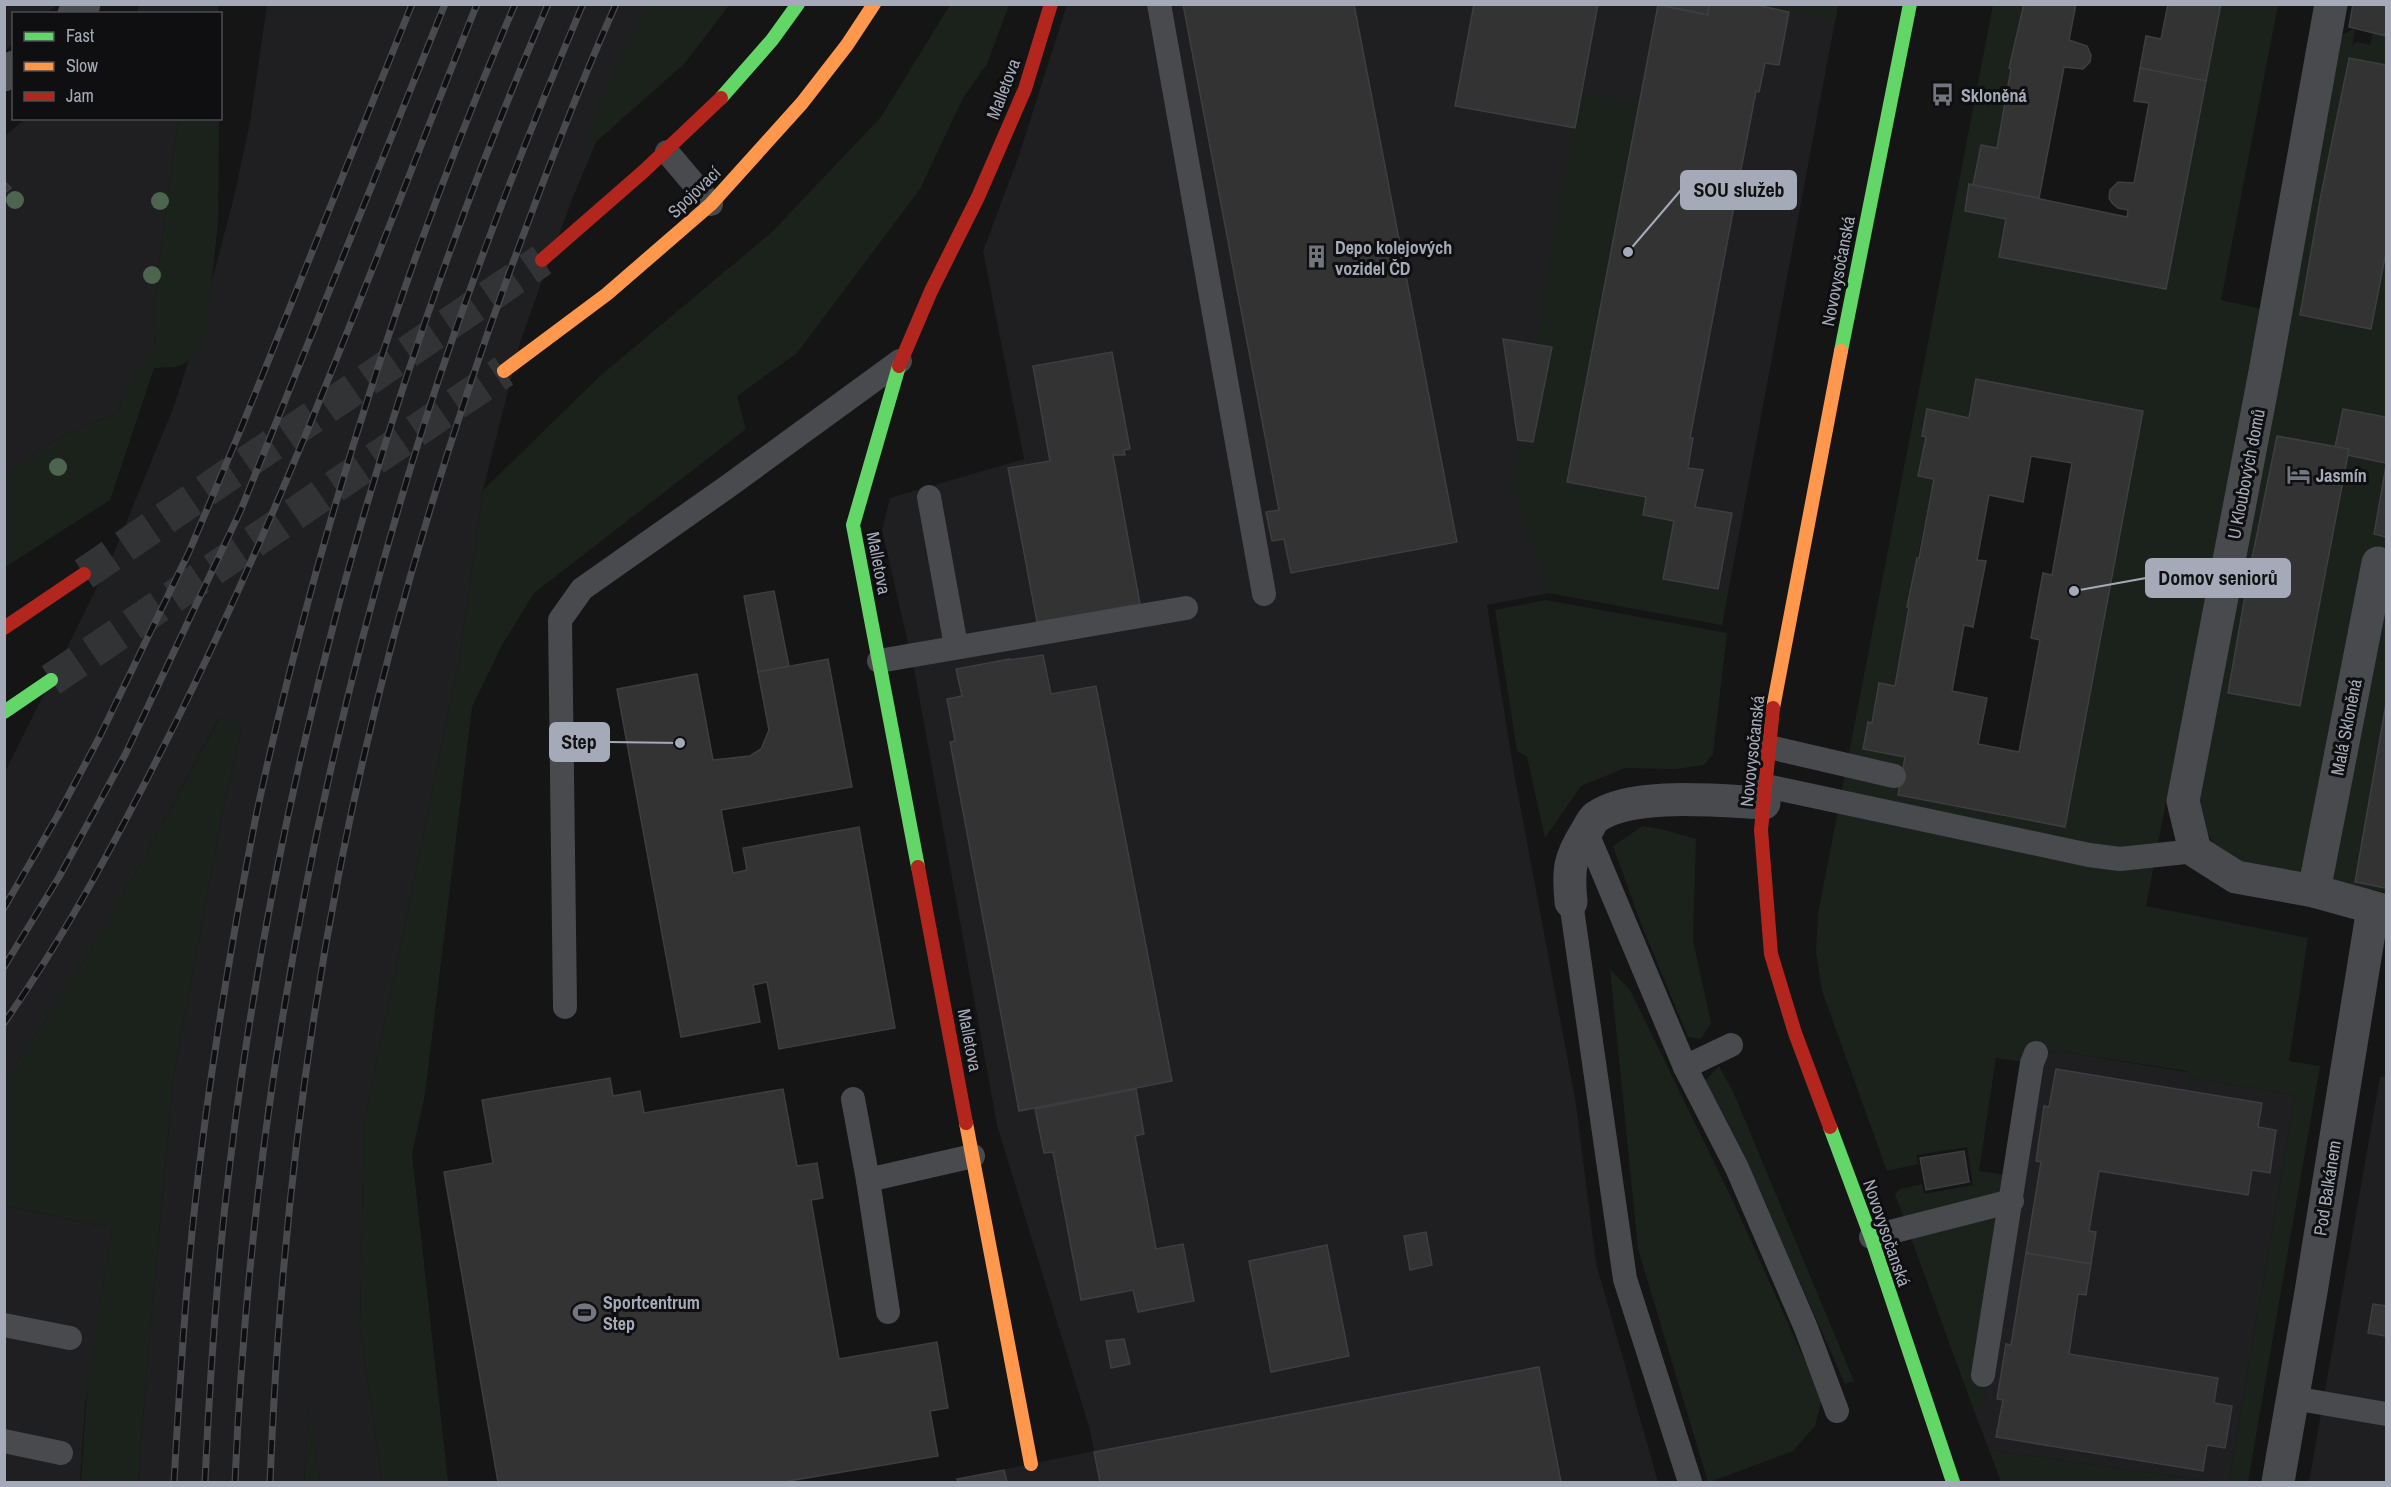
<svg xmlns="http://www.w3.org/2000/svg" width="2391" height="1487" viewBox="0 0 2391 1487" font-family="'Archivo Narrow',sans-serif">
<rect width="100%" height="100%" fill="#151515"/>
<g fill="#1f1f21">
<polygon points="5,4 57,4 57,5 47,13 14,14 13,43 5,51"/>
<polygon points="140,5 195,5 194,13 135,14"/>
<polygon points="267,5 654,5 573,197 521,339 483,490 460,656 364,1123 360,1326 382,1482 320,1482 309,1408 304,1482 138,1482 150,1330 174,1073 223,810 242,726 219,718 142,862 83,963 5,1081 5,772 113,555 174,406 201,322 234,197 250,122"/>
<polygon points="1067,5 1838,5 1722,625 1549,593 1487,605 1515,778 1576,1104 1596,1263 1658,1482 958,1482 957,1479 1094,1451 1090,1430 997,1125 915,674 882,530 890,498 1024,459 983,251 1019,155"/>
<polygon points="25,119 178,119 153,309 155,349 122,398 119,409 115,414 73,431 49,444 5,475 4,137"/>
<polygon points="2047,1051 2064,1052 2187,1072 2187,1077 2295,1095 2229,1482 2216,1482 1989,1450 1973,1408 1985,1399"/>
<polygon points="2380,1077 2386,1077 2386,1482 2309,1482"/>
<polygon points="4,1206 112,1228 85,1404 80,1482 5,1482"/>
</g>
<g fill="#1b221c" fill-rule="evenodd">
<polygon points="647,4 729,5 685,63 580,156 608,86"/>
<polygon points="195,5 218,5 218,13 194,13"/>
<polygon points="950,5 1009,5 987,64 963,98 920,189 797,353 737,396 746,429 534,593 502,645 472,707 425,1094 412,1154 448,1482 382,1482 360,1326 364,1123 460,656 483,490 600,376 771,233 881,117"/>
<polygon points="1751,5 1838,5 1836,20"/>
<path d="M1993,5H2024L2010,68L2011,69L1997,148L1981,145L1973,185H1969L1965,211L2006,219L1999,257L2166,289L2221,5H2278L2221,300L2261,309L2146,906L2308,938L2289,1061L2320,1066L2248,1482H2229L2295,1095L2187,1077V1071L2064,1052L2047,1051L1985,1399L1973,1408L1895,1194L1900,1189L1922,1184L1924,1194L1973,1185L1967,1147L1917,1155L1918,1164L1887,1171L1822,991L1816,952L1818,914ZM1976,379L2143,411L2065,826L1898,795L1905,757L1863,749L1868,723H1872L1879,683L1895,686L1909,607H1907L1934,479L1919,476L1926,437L1946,413L1969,418ZM1996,1058L2032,1063L2014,1176L1979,1171Z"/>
<polygon points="2355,28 2352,46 2357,42 2370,45 2373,33 2386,36 2386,65 2348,58 2300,315 2371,329 2386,252 2386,417 2343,409 2335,447 2277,436 2249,573 2228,692 2300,706 2347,455 2386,463 2374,534 2386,537 2386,704 2355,882 2386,888 2386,892 2254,870 2213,843 2204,827 2199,795 2342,35"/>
<polygon points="1581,93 1640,104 1567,482 1646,497 1643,515 1674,521 1663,579 1728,591 1722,625 1549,593 1512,483 1520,440 1534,442 1552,347 1536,344 1573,128 1575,127"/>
<polygon points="178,119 219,119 218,223 206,334 198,356 177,367 154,368 110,500 5,567 5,475 49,444 73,431 115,414 119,409 122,398 155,349 153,309"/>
<polygon points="1546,600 1727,633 1713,754 1704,765 1675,769 1625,768 1581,786 1545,838 1527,757 1517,751 1495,610"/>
<polygon points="220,717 242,726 223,810 174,1073 150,1330 138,1482 81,1482 87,1388 112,1228 5,1206 5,1081 83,963 142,862"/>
<polygon points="1643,826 1664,830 1696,839 1693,940 1711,1023 1701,1039 1688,1037 1641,924 1613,846"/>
<polygon points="1610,969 1630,990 1733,1201 1822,1399 1815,1426 1793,1451 1710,1482 1708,1482 1638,1249"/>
<polygon points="1719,1066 1734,1094 1854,1381 1845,1384 1761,1195 1705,1081"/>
<polygon points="309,1405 320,1482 304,1482"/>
<polygon points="1989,1450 2216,1482 2001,1482"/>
</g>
<g fill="#333334" stroke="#3d3e41" stroke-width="1.5" fill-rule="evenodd">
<polygon points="1183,4 1354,4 1457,542 1291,573 1284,539 1272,541 1266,512 1279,510"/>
<polygon points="1474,4 1598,4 1575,128 1455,106"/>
<polygon points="1658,4 1709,4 1708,15"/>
<polygon points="1709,4 1751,4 1789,12 1779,65 1765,63 1759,92 1756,91 1690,438 1693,438 1688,468 1703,470 1695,507 1732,513 1718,589 1663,579 1674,521 1643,515 1646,497 1567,482 1658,5 1708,15"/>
<polygon points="2024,4 2076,4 2069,40 2087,46 2091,55 2090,62 2083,69 2064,67 2039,198 1973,185 1981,145 1997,148 2011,69 2009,68"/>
<polygon points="2168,4 2221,4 2206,81 2140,68 2146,36 2161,39"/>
<polygon points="2353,4 2386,4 2386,36 2349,27"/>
<polygon points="2349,58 2386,65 2386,252 2371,329 2300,315 2321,195"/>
<polygon points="2140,68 2206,81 2166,289 1999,257 2006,219 1965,211 1969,184 2127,217 2128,210 2118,208 2112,203 2109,198 2110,190 2118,182 2134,183 2149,103 2134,101"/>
<polygon points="4,181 11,188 4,193"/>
<polygon points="1503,339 1552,347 1533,442 1518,440"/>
<polygon points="1112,352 1130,449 1124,450 1125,455 1113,455 1140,604 1037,622 1008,468 1050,461 1033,366"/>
<path d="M1976,379L2143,411L2065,827L1898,795L1905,757L1863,749L1868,722L1872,723L1879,683L1895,686L1909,607H1907L1917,558H1919L1934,479L1918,476L1926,437L1922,436L1927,409L1969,418ZM2031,456L2072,463L2052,575L2043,573L2031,638L2040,640L2019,752L1978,744L1987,698L1952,691L1964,625L1973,627L1986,561L1977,560L1989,495L2023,502Z"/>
<polygon points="2343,409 2386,417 2386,463 2347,455 2349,449 2335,447"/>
<polygon points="2277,436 2349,449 2300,706 2228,693 2249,573"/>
<polygon points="2386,466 2386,537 2374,534"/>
<polygon points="774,591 789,666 758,672 744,596"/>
<polygon points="1043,655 1051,694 1096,686 1172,1081 1019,1111 950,742 955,741 947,699 962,696 956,669 1010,659 1010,660"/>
<polygon points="828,659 852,787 721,810 733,873 747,870 743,848 859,827 895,1028 779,1049 767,982 753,985 760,1022 681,1037 617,689 697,674 713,760 750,756 761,749 769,730 758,672"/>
<polygon points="2386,704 2386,888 2355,882"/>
<polygon points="2056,1069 2262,1103 2258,1127 2276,1130 2270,1173 2252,1170 2248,1195 2099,1171 2089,1231 2096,1232 2091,1264 2026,1253 2041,1162 2036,1161 2044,1106 2049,1107"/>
<polygon points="610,1078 613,1096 640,1091 644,1113 783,1089 797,1166 817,1163 823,1198 811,1200 839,1359 937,1342 948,1408 930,1411 938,1456 783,1482 498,1482 444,1172 493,1163 482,1100"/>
<polygon points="1136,1089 1144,1134 1135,1136 1156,1249 1183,1244 1194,1301 1138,1312 1133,1290 1081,1300 1053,1152 1044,1153 1035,1109"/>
<polygon points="1964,1151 1969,1182 1926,1190 1920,1158"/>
<polygon points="1426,1232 1432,1265 1410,1270 1404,1236"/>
<polygon points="1327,1245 1349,1356 1271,1372 1249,1261"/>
<polygon points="2026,1253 2091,1264 2086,1295 2078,1294 2069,1354 2218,1378 2214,1403 2232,1406 2225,1448 2207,1445 2203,1471 1996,1437 2003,1400 1997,1399 2006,1344 2011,1345"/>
<polygon points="2373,1304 2386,1306 2386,1336 2368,1333"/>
<polygon points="1124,1339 1130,1364 1111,1368 1106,1341"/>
<polygon points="1539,1367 1561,1482 1100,1482 1094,1452"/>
<polygon points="1004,1470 1007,1482 958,1482 957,1479"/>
</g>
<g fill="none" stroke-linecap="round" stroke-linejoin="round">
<g stroke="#323335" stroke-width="33" stroke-dasharray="33 16" stroke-linecap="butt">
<polyline points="84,574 542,260"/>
<polyline points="51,680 504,371"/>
</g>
<g stroke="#484a4e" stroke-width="24">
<polyline points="1159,4 1264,594"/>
<polyline points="667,152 711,204"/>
<polyline points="929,497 956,646"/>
<polyline points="879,661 1186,608"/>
<polyline points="1769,747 1894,776"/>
<polyline points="1766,786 2089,855 2120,859 2195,851"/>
<polyline points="1586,831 1685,1067 1737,1168 1806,1328 1837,1411"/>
<polyline points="1571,902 1625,1279 1690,1482"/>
<polyline points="565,1007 560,620 582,589 727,487 900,361"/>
<polyline points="1685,1067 1731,1045"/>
<polyline points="853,1099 868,1180 973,1156"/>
<polyline points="868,1180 888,1312"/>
<polyline points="1871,1237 2012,1201"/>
<polyline points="4,1325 70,1338"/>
<polyline points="1983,1375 2032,1063 2036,1053"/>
<polyline points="2293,1398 2386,1414"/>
<polyline points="4,1441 61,1453"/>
</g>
<g stroke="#484a4e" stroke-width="33">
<polyline points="2331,4 2265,372 2183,801 2195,851 2236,877 2314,891 2386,911"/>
<polyline points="74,14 84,4"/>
<polyline points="4,75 14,67"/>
<polyline points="2314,891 2378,563"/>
<path d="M1571,902C1568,870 1569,859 1586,832C1589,827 1592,820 1596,817C1632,791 1721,801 1764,803"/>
<polyline points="2278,1482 2311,1292 2373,908"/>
</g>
<g stroke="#63d668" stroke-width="14">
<polyline points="721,98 772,40 798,4"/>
<polyline points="1841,351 1910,4"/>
<polyline points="899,366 853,525 918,867"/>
<polyline points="4,712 51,680"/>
<polyline points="1830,1127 1871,1237 1953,1482"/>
</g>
<g stroke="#ff974d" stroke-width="14">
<polyline points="504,371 607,294 711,204 802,103 847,45 874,4"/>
<polyline points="1773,708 1841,351"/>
<polyline points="966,1123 1031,1464"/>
</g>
<g stroke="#b3261e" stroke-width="14">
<polyline points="542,260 644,171 721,98"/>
<polyline points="899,366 931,291 978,197 1025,89 1051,4"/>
<polyline points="4,628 84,574"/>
<polyline points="1773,708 1761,830 1771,954 1795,1033 1830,1127"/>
<polyline points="918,867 966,1123"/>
</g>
<defs>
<g id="rail">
<polyline points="4,908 58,815 99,738 189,552 240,431 412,4"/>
<polyline points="4,967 59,877 125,755 240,512 445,4"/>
<path d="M4,1023C70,929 123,827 175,724C291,491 380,246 477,4"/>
<path d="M174,1482C179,1396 184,1309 193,1223C207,1088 229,954 255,821C272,739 293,657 315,576C369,381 435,190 515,4"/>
<path d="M205,1482C209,1393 215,1304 224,1215C269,798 382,389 548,4"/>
<path d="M235,1482C250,1133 313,784 416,450C463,298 521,150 583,4"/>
<path d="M270,1482C278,1278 300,1074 339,873C379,667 439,465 511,268C544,179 577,91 616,4"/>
</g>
</defs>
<use href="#rail" stroke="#484a4d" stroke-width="7"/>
<use href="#rail" stroke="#0f0f11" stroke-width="4.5" stroke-dasharray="14" stroke-linecap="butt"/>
</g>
<g fill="#4d644e">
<circle cx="15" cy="200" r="9"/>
<circle cx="160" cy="201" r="9"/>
<circle cx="152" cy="275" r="9"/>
<circle cx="58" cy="467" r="9"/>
</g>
<defs>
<symbol id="bus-bare" viewBox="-9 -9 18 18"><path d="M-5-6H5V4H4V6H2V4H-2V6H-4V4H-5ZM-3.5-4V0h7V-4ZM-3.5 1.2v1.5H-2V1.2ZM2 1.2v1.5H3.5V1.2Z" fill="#72767e" stroke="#0f0f11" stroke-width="2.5" paint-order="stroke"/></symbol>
<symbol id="building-bare" viewBox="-9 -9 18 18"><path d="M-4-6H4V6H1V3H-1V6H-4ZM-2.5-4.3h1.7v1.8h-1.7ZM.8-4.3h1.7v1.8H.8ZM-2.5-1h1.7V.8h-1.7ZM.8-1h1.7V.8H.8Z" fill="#72767e" stroke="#0f0f11" stroke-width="2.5" paint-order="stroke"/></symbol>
<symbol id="hotel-bare" viewBox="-9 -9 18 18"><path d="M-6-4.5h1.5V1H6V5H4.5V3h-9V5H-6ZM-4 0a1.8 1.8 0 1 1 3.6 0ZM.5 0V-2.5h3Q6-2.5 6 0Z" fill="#72767e" stroke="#0f0f11" stroke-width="2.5" paint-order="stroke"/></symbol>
<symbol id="stadium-bare" viewBox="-9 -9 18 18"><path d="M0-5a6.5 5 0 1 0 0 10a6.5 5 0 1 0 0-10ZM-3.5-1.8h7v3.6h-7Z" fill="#72767e" stroke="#0f0f11" stroke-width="2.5" paint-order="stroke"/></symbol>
</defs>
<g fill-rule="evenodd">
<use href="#bus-bare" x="1926" y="78" width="33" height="33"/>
<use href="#building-bare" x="1300" y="240" width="33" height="33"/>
<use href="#hotel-bare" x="2282" y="458" width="33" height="33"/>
<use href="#stadium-bare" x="568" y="1296" width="33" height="33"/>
</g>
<g text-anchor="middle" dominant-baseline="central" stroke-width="6" stroke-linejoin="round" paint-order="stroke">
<g font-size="18" fill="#a4aab7" stroke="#0f0f11">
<text transform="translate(1003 89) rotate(-69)">Malletova</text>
<text transform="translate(694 192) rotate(-44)">Spojovací</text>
<text transform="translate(1838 271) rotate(-79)">Novovysočanská</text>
<text transform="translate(2246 474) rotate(-79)">U Kloubových domů</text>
<text transform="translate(879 563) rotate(79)">Malletova</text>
<text transform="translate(2346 727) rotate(-79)">Malá Skloněná</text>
<text transform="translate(1752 751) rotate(-84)">Novovysočanská</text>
<text transform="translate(970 1040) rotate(79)">Malletova</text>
<text transform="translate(2327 1188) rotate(-81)">Pod Balkánem</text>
<text transform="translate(1887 1233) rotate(71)">Novovysočanská</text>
</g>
<g font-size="18" font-weight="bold" fill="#a4aab7" stroke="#0f0f11" text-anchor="start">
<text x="1961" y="95">Skloněná</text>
<text x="1335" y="247">Depo kolejových<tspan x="1335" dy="21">vozidel ČD</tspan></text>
<text x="2316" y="475">Jasmín</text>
<text x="603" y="1302">Sportcentrum<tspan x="603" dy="21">Step</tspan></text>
</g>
</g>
<path fill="none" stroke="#a4aab7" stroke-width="2" d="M1628 252L1681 190M2074 591L2146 578M680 743L609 742"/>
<g fill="#a4aab7" stroke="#0f0f11" stroke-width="2">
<circle cx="1628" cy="252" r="6"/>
<circle cx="2074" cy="591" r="6"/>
<circle cx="680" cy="743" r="6"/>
</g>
<g fill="#a4aab7" stroke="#a4aab7" stroke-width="2">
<rect x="1681" y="171" width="115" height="38" rx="6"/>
<rect x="2146" y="559" width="144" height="38" rx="6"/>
<rect x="550" y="723" width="59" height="38" rx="6"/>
</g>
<g font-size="20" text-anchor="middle" font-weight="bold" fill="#111">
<text x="1739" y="197">SOU služeb</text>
<text x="2218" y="585">Domov seniorů</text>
<text x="579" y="749">Step</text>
</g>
<rect width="2391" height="1487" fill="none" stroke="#a4aab7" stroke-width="12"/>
<rect x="12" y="12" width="210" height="108" fill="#0f0f11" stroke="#4b4d53" stroke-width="1.5"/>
<rect x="24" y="32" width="30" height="9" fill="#63d668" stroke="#4b4d53" stroke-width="1.5"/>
<text x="66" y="42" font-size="18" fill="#a4aab7">Fast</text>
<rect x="24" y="62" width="30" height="9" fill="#ff974d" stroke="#4b4d53" stroke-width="1.5"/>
<text x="66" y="72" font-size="18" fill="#a4aab7">Slow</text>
<rect x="24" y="92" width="30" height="9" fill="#b3261e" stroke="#4b4d53" stroke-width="1.5"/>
<text x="66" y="102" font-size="18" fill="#a4aab7">Jam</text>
</svg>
